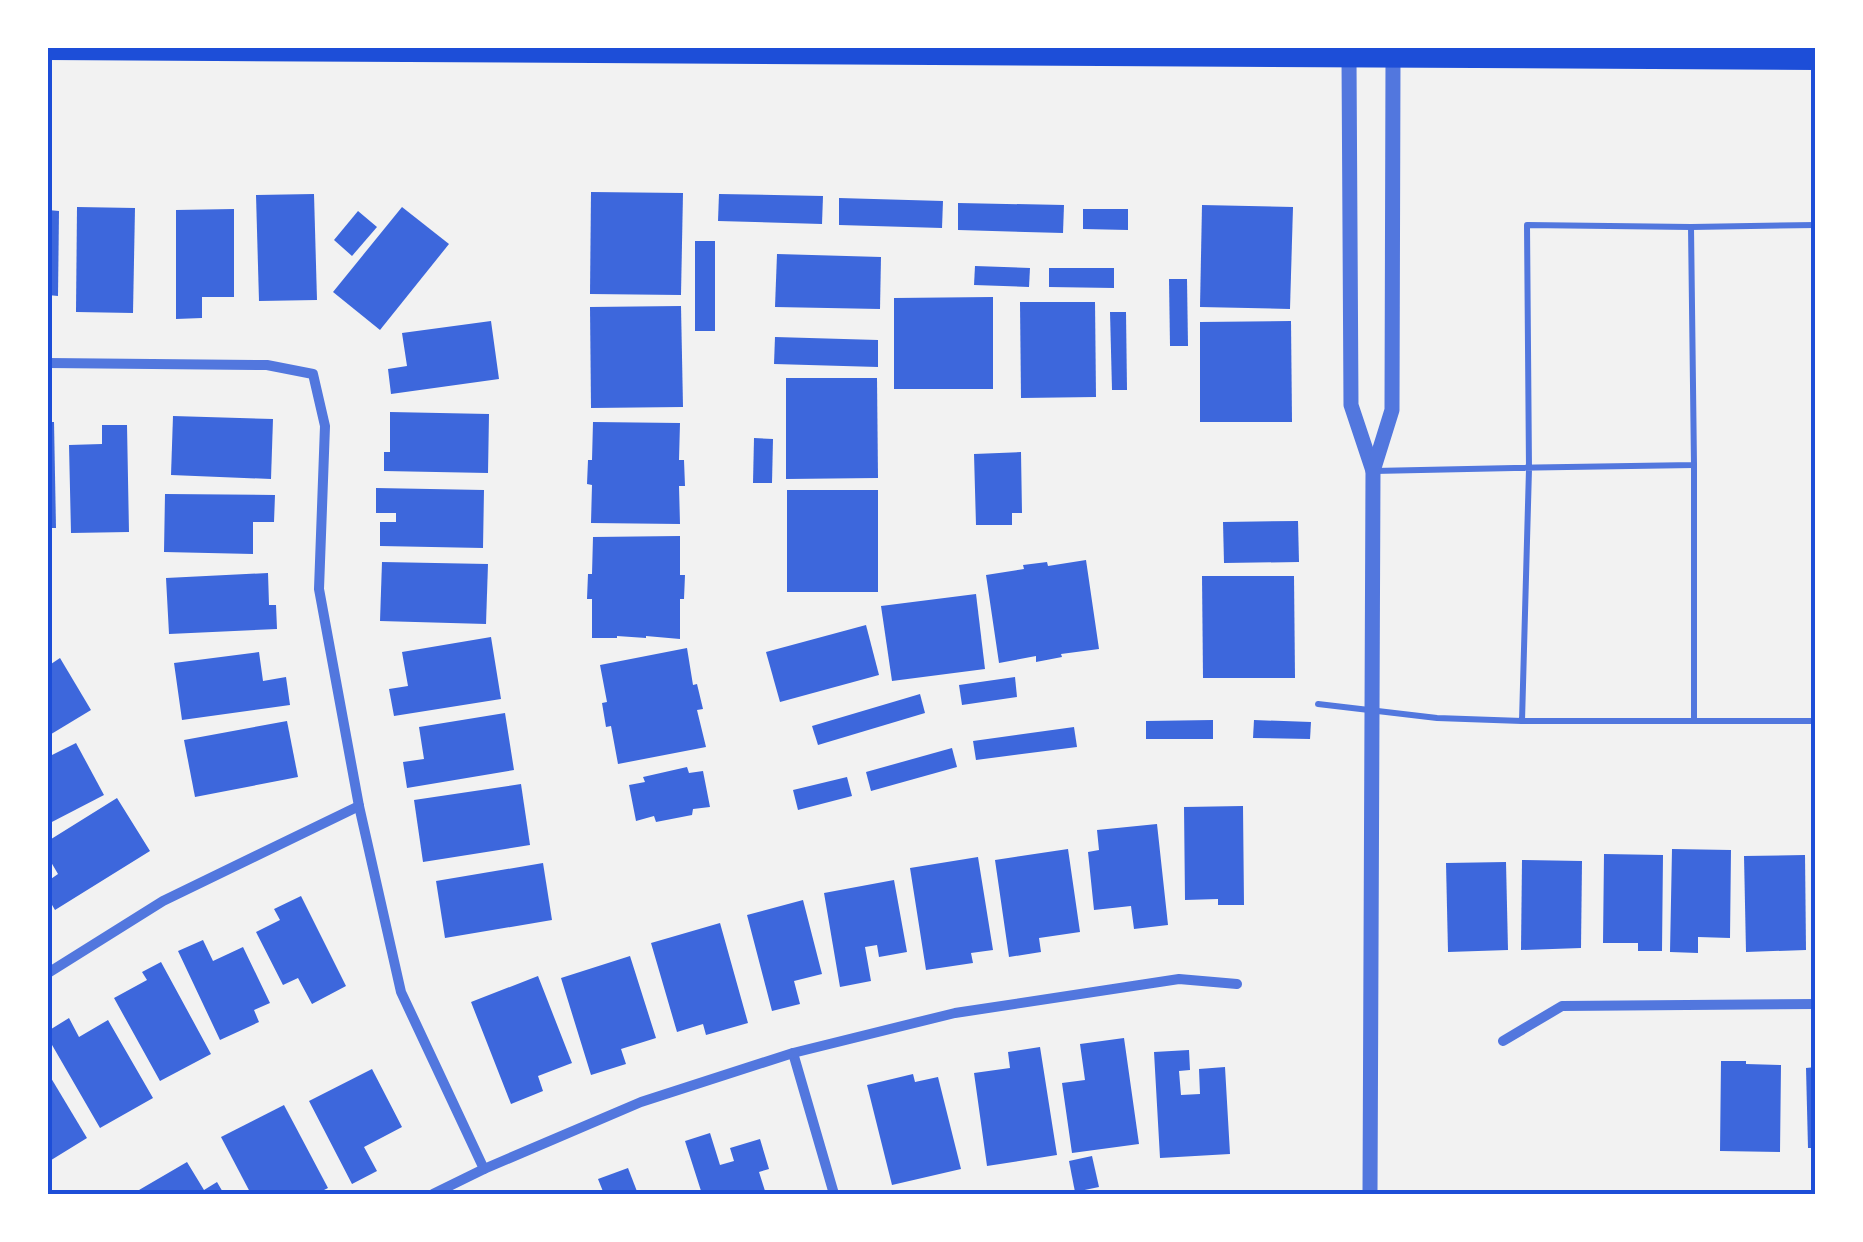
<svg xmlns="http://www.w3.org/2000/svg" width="1863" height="1242" viewBox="0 0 1863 1242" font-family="Quicksand,sans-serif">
<rect width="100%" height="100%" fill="#f2f2f2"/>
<g fill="#3d67dc">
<polygon points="591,192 683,193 681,295 590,294"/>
<polygon points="314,194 317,300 259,301 256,195"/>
<polygon points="719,194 823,196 822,224 718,221"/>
<polygon points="839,198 943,201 942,228 839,225"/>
<polygon points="958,203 1064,205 1063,233 958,230"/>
<polygon points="1202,205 1293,207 1290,309 1200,307"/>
<polygon points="77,207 135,208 133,313 76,312"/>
<polygon points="402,207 449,244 380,330 333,292"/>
<polygon points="234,209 234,297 202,297 202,318 176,319 176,210"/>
<polygon points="1083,209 1128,209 1128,230 1083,229"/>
<polygon points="48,210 59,211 58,296 48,295"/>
<polygon points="358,211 377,227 352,256 334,240"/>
<rect x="695" y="241" width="20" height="90"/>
<polygon points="777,254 881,257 880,309 775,307"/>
<polygon points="975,266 1030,268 1029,287 974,285"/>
<polygon points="1049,268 1114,268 1114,288 1049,287"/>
<polygon points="1169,279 1187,279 1188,346 1170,346"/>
<polygon points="993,297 993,389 894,389 894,298"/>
<polygon points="1020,302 1095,302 1096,397 1021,398"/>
<polygon points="681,306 683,407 591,408 590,307"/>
<polygon points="1110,312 1126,312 1127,390 1112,390"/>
<polygon points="491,321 499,379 391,394 388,369 407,366 402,333"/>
<polygon points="1291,321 1292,422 1200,422 1200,322"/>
<polygon points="775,337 878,340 878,367 774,364"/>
<polygon points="786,378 877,378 878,478 786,479"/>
<polygon points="390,412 489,414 488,473 384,471 384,452 390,452"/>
<polygon points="173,416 273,419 271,479 171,475"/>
<polygon points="48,422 54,422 56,528 48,528"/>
<polygon points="593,422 680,423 679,460 684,460 685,486 679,486 680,524 591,523 592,485 587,484 588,460 592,460"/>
<polygon points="102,425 127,425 129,532 71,533 69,445 102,444"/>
<polygon points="754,438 773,439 772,483 753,483"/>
<polygon points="1021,452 1022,513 1012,513 1012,525 976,525 974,454"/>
<polygon points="376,488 484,490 483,548 380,546 380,522 396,522 396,513 376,513"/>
<rect x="787" y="490" width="91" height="102"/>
<polygon points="165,494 275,495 274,522 253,522 253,554 164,552"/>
<polygon points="1298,521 1299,562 1224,563 1223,522"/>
<polygon points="680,536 680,575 685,575 684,599 680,599 680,639 646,636 646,638 617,636 617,638 592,638 592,599 587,599 588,574 592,574 593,537"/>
<polygon points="1086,560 1099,649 1061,654 1062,657 1036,662 1036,656 999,663 986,575 1024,569 1023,565 1047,562 1048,566"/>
<polygon points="382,562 488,564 486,624 380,621"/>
<polygon points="268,573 269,605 276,605 277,629 169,634 166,578"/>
<polygon points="1202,576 1294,576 1295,678 1203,678"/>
<polygon points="976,594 985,669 892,681 881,606"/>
<polygon points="866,625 879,675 780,702 766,652"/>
<polygon points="491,637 501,699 394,716 389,689 408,686 402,652"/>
<polygon points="687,648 693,685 697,684 703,709 697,710 706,747 618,764 611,726 606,727 602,703 607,702 600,665"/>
<polygon points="259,652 263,681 286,677 290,705 182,720 174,663"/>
<polygon points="60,658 91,710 48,736 48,666"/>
<polygon points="1015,677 1017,697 962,705 959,685"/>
<polygon points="920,694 925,713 818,745 812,726"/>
<polygon points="505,713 514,770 407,788 403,762 424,759 419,727"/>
<polygon points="1213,720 1213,739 1146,739 1146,721"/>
<polygon points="1254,720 1311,722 1310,739 1253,738"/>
<polygon points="287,721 298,777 195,797 184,740"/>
<polygon points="1074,727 1077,747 976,760 973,741"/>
<polygon points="76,743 104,795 48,824 48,757"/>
<polygon points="952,748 957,767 871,791 866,772"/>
<polygon points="687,767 689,773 703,771 710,807 693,809 692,815 656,822 654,816 636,821 629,785 645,782 643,777"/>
<polygon points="847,777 852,796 798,810 793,790"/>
<polygon points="521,784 530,845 423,862 414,800"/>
<polygon points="117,798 150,851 55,910 48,898 48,881 58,874 48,857 48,841"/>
<polygon points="1243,806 1244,905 1218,905 1218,899 1185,900 1184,807"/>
<polygon points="1157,824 1168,925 1134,929 1131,906 1094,910 1088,852 1099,850 1097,830"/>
<polygon points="1068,849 1080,932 1039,938 1041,952 1009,957 995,860"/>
<polygon points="1672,849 1731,850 1730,938 1698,937 1698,953 1670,952"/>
<polygon points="1604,854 1663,855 1662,951 1638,951 1638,943 1603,943"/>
<polygon points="1805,855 1806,950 1746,952 1744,856"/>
<polygon points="978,857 993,950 971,953 973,963 926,970 910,868"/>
<polygon points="1522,860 1582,861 1581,948 1521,950"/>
<polygon points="1506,862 1508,950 1448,952 1446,863"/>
<polygon points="543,863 552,920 445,938 436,881"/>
<polygon points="894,880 907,952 879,957 877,945 865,947 871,981 840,987 824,893"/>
<polygon points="301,896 346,986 312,1004 298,978 283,985 256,932 280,920 274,909"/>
<polygon points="803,900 822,974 794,981 800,1004 772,1011 747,915"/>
<polygon points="720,923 748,1023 706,1035 703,1024 677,1032 651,943"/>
<polygon points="203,940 213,961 243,947 270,1003 254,1010 259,1022 220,1040 178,951"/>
<polygon points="630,956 656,1038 621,1049 626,1064 591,1075 561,978"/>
<polygon points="161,962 211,1054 160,1081 114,998 147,980 142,972"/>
<polygon points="538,976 572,1063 538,1076 543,1091 511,1104 471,1002"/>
<polygon points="69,1018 79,1037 108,1020 153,1098 100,1128 48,1038 48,1031"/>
<polygon points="1124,1038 1139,1144 1072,1153 1062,1083 1085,1080 1080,1044"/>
<polygon points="1040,1047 1057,1155 987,1166 974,1073 1010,1068 1008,1052"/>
<polygon points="1189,1050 1190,1070 1179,1071 1181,1095 1200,1094 1199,1069 1225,1067 1230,1154 1160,1158 1154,1052"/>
<polygon points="1721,1061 1746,1061 1746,1064 1781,1065 1780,1152 1720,1151"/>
<polygon points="1816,1067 1816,1148 1808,1148 1806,1068"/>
<polygon points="372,1069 402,1127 364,1147 377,1171 352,1184 309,1101"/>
<polygon points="48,1073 87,1138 48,1162"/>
<polygon points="913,1074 915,1082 938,1077 961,1169 892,1185 867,1085"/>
<polygon points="284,1105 328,1188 316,1194 251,1194 221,1137"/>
<polygon points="710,1133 720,1165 734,1161 730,1148 760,1139 769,1169 759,1172 766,1194 702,1194 685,1141"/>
<polygon points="1092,1156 1099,1187 1075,1192 1069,1161"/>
<polygon points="187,1162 204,1190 217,1182 224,1194 142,1194 139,1190"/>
<polygon points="628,1168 638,1194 604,1194 598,1179"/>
</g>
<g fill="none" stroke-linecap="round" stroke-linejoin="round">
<g stroke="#5277de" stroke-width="6">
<polyline points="1691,227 1816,225"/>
<path d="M1318,704L1437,718L1522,721L1529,469L1527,225L1691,227L1694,465C1587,466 1481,469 1374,471"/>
<polyline points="1694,720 1694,465"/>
<polyline points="1522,721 1816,721"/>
</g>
<g stroke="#5277de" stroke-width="10">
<polyline points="48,363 267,365 313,374 325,426 319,589 359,806 401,992 484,1169"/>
<polyline points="48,973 163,901 359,806"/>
<polyline points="1503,1041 1562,1006 1816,1004"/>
<polyline points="793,1053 834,1194"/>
<polyline points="433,1194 484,1169 641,1102 793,1053 955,1013 1179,979 1237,984"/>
</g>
<g stroke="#5277de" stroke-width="15">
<polyline points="1352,49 1349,58 1351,405 1373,471"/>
<polyline points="1370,1194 1373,471 1392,410 1393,58 1391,48"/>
</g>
<polyline stroke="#1d4ed8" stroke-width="20" points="48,50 1816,60"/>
</g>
<rect width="1863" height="1242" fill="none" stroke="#ffffff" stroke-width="100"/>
<rect x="50" y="50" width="1763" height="1142" fill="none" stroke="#1d4ed8" stroke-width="4"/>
</svg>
